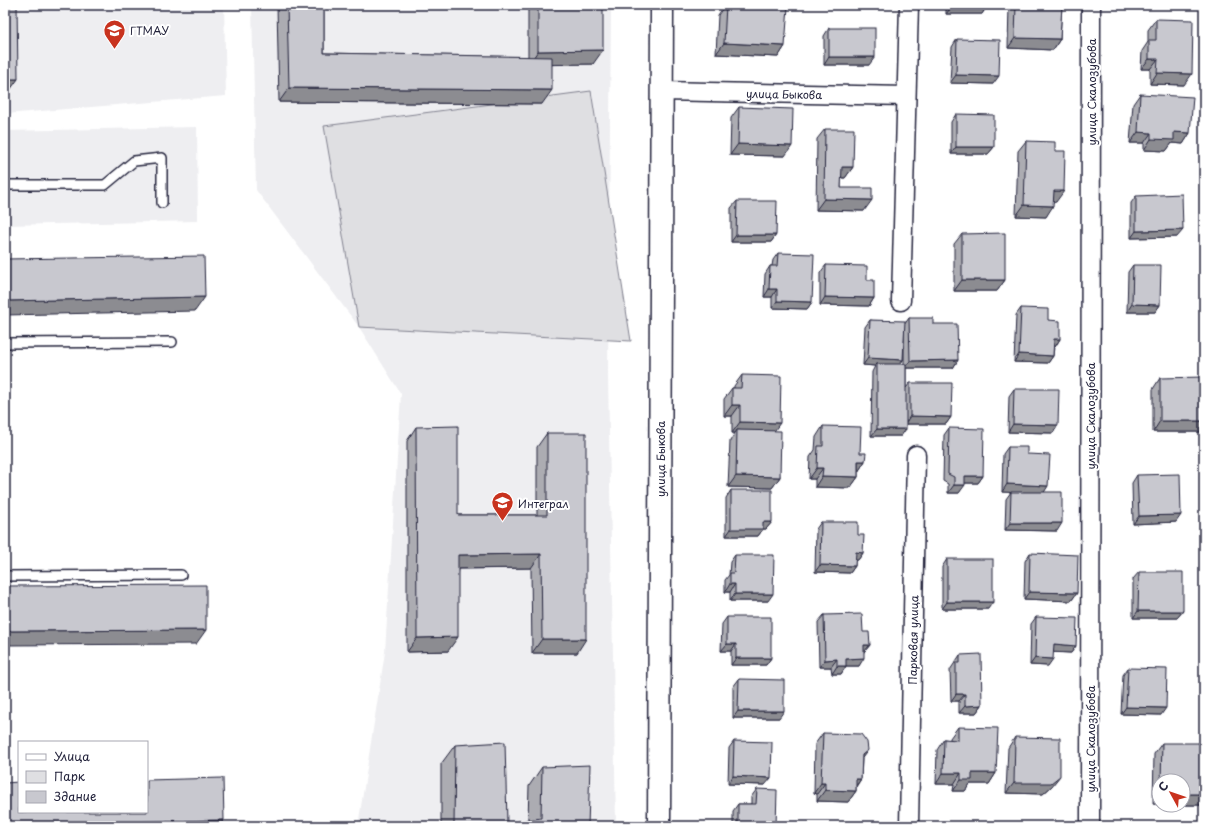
<svg xmlns="http://www.w3.org/2000/svg" width="1209" height="831" viewBox="0 0 1209 831" font-family="'Playpen Sans',sans-serif">
<rect width="100%" height="100%" fill="#fff"/>
<filter id="ink" filterUnits="userSpaceOnUse"><feTurbulence type="fractalNoise" baseFrequency=".025" numOctaves="2"/><feDisplacementMap in="SourceGraphic" scale="8" xChannelSelector="R" yChannelSelector="G"/><feConvolveMatrix kernelMatrix="1 2 1 2 8 2 1 2 1" color-interpolation-filters="sRGB"/></filter>
<g filter="url(#ink)">
<g fill="#eeeef1">
<polygon points="5,5 224,5 226,96 5,114"/>
<polygon points="252,5 611,5 608,374 616,826 358,826 385,652 401,394 359,327 256,190"/>
<polygon points="197,127 198,221 5,225 5,131"/>
</g>
<polygon fill="#dfdfe2" stroke="#80808e" points="591,91 631,341 359,327 324,126"/>
<g fill="none" stroke-linecap="round" stroke-linejoin="round">
<defs>
<g id="service">
<polyline points="5,185 105,185 134,161 162,158 162,203"/>
<polyline points="5,343 172,342"/>
<polyline points="5,576 181,575"/>
</g>
<g id="minor">
<polyline points="661,91 906,96"/>
<polyline points="901,301 909,5"/>
<polyline points="909,826 916,455"/>
<polyline points="1090,826 1091,5"/>
</g>
<polyline id="tertiary" points="659,826 662,5"/>
</defs>
<use href="#service" stroke="#22223b" stroke-width="12"/>
<use href="#minor" stroke="#22223b" stroke-width="21"/>
<use href="#tertiary" stroke="#22223b" stroke-width="25"/>
<use href="#service" stroke="#fff" stroke-width="9"/>
<use href="#minor" stroke="#fff" stroke-width="18"/>
<use href="#tertiary" stroke="#fff" stroke-width="22"/>
</g>
<g fill="#acacb2" stroke="#22223b" fill-rule="evenodd">
<polygon points="277,5 324,5 324,53 528,57 528,5 603,5 593,64 552,64 542,104 279,102"/>
<polygon points="725,5 746,5 785,46 778,57 716,54 718,15"/>
<polygon points="946,5 987,5 987,6 982,14 946,14"/>
<polygon points="1009,5 1062,5 1060,39 1053,50 1008,48"/>
<polygon points="1156,19 1184,85 1150,84 1150,69 1141,69 1142,51 1148,42 1148,30"/>
<polygon points="829,28 869,65 824,65 824,36"/>
<polygon points="957,39 993,84 950,83 952,47"/>
<polygon points="1140,94 1190,133 1183,144 1172,143 1166,151 1144,150 1144,143 1130,143 1133,104"/>
<polygon points="739,107 785,156 730,155 731,118"/>
<polygon points="956,114 994,147 988,154 951,154 951,122"/>
<polygon points="825,129 853,167 845,178 841,178 841,188 864,211 816,210 817,139"/>
<polygon points="1026,141 1055,151 1056,202 1053,202 1046,217 1016,216 1018,151"/>
<polygon points="1136,196 1177,237 1131,238 1131,203"/>
<polygon points="737,201 776,235 771,242 731,242 731,208"/>
<polygon points="962,234 1005,280 997,291 954,291 954,244"/>
<polygon points="778,253 812,302 807,309 772,308 772,297 764,297 765,274 770,266 772,266 773,260"/>
<polygon points="826,265 867,280 874,298 869,306 820,305 820,273"/>
<polygon points="1133,265 1160,305 1155,312 1127,312 1128,272"/>
<polygon points="1021,308 1048,320 1060,339 1055,347 1054,347 1053,356 1048,363 1014,362 1016,315"/>
<path d="M909,318L933,324L958,360L953,368H906V388L910,383L951,417L946,424H906L901,436H871L872,372L875,366L863,365L865,327L870,320L904,325ZM904,333V364H900L903,360Z"/>
<polygon points="742,375 774,431 780,477 772,488 728,487 730,441 735,433 732,433 732,416 724,416 724,399 732,388 734,388 734,386"/>
<polygon points="1160,378 1200,432 1153,432 1153,389"/>
<polygon points="1014,389 1058,425 1053,433 1008,432 1009,396"/>
<polygon points="823,426 860,453 865,461 858,472 858,477 850,488 815,487 815,479 809,479 810,457 815,450 816,437"/>
<polygon points="416,427 458,515 537,515 537,447 547,433 577,653 532,653 531,568 458,569 448,651 407,652 407,441"/>
<polygon points="949,428 983,476 978,483 965,483 959,493 948,493 948,484 943,481 944,435"/>
<polygon points="1008,447 1027,454 1044,492 1057,531 1005,530 1006,499 1011,492 1002,492 1003,454"/>
<polygon points="1137,475 1176,522 1133,524 1132,483"/>
<polygon points="731,490 772,522 766,529 763,529 758,536 726,536 726,498"/>
<polygon points="821,522 858,535 863,553 858,560 855,560 855,566 850,573 815,572 816,529"/>
<polygon points="1030,553 1077,593 1071,601 1024,599 1025,561"/>
<polygon points="735,555 768,601 730,601 730,592 725,592 725,580 729,575 730,562"/>
<polygon points="947,559 988,609 942,609 942,567"/>
<polygon points="1139,572 1183,611 1177,618 1133,618 1133,579"/>
<polygon points="824,615 863,632 870,645 864,652 859,666 846,666 841,674 832,674 831,667 819,667 818,622"/>
<polygon points="727,617 771,658 766,665 731,665 731,651 721,651 722,624"/>
<polygon points="1036,617 1076,646 1071,653 1053,652 1048,666 1030,665 1031,624"/>
<polygon points="960,655 982,705 976,713 959,713 959,701 951,701 950,670"/>
<polygon points="1128,668 1161,715 1121,714 1123,675"/>
<polygon points="739,679 779,718 733,718 733,687"/>
<polygon points="958,727 996,773 989,784 970,784 965,791 953,791 954,784 936,784 937,750 944,739 950,740 950,738"/>
<polygon points="823,733 862,759 861,779 856,787 856,791 848,802 817,801 817,794 814,793 815,744"/>
<polygon points="1015,737 1052,786 1043,794 1006,793 1008,748"/>
<polygon points="734,741 765,785 728,784 729,748"/>
<polygon points="1162,743 1203,805 1183,805 1183,781 1159,781 1159,804 1153,804 1154,754"/>
<polygon points="455,745 507,823 528,820 529,786 542,767 588,826 441,826 441,764"/>
<polygon points="757,789 776,826 733,826 733,811 738,804 751,804 751,797"/>
</g>
<g fill="#8c8c91" stroke="#22223b">
<polygon points="952,6 987,6 982,14 946,14"/>
<polygon points="1015,38 1060,39 1053,50 1008,48"/>
<polygon points="724,43 785,46 778,57 716,54"/>
<polygon points="603,50 593,64 528,65 538,51"/>
<polygon points="829,57 875,57 869,65 824,65"/>
<polygon points="1149,59 1158,59 1150,69 1141,69"/>
<polygon points="1157,73 1192,74 1184,85 1150,84"/>
<polygon points="956,75 999,76 993,84 950,83"/>
<polygon points="5,79 18,79 10,90 5,90"/>
<polygon points="289,88 552,90 542,104 279,102"/>
<polygon points="1138,132 1151,133 1144,143 1130,143"/>
<polygon points="1174,132 1190,133 1183,144 1172,143 1166,151 1144,150 1151,139"/>
<polygon points="738,144 792,146 785,156 730,155"/>
<polygon points="956,147 994,147 988,154 951,154"/>
<polygon points="842,167 853,167 845,178 834,177"/>
<polygon points="1054,191 1064,191 1056,202 1046,201"/>
<polygon points="824,199 872,200 864,211 816,210"/>
<polygon points="1024,205 1053,206 1046,217 1016,216"/>
<polygon points="1183,230 1177,237 1131,238 1136,231"/>
<polygon points="736,235 776,235 771,242 731,242"/>
<polygon points="962,280 1005,280 997,291 954,291"/>
<polygon points="769,289 777,289 772,297 764,297"/>
<polygon points="205,297 195,311 5,315 5,301"/>
<polygon points="825,297 874,298 869,306 820,305"/>
<polygon points="777,301 812,302 807,309 772,308"/>
<polygon points="1132,304 1160,305 1155,312 1127,312"/>
<polygon points="1054,339 1060,339 1055,347 1049,347"/>
<polygon points="1019,354 1053,356 1048,363 1014,362"/>
<polygon points="868,358 903,360 898,367 877,364 875,366 863,365"/>
<polygon points="958,360 953,368 904,368 910,361"/>
<polygon points="732,405 740,405 732,416 724,416"/>
<polygon points="910,416 951,417 946,424 905,424"/>
<polygon points="1160,421 1204,421 1204,427 1200,432 1153,432"/>
<polygon points="740,422 780,423 772,434 737,430 735,433 732,433"/>
<polygon points="1013,424 1058,425 1053,433 1008,432"/>
<polygon points="877,429 906,429 901,436 871,436"/>
<polygon points="858,461 865,461 858,472"/>
<polygon points="817,468 823,468 815,479 809,479"/>
<polygon points="736,476 780,477 772,488 728,487"/>
<polygon points="822,476 858,477 850,488 815,487"/>
<polygon points="965,476 983,476 978,483 960,483"/>
<polygon points="1007,484 1048,486 1043,494 1002,492"/>
<polygon points="954,485 965,485 959,493 948,493"/>
<polygon points="1181,515 1176,522 1133,524 1139,516"/>
<polygon points="763,522 772,522 766,529 763,529 758,536 726,536 731,529"/>
<polygon points="1010,523 1062,523 1057,531 1005,530"/>
<polygon points="856,552 863,553 858,560 850,560"/>
<polygon points="541,554 531,568 448,569 458,555"/>
<polygon points="820,565 855,566 850,573 815,572"/>
<polygon points="730,584 735,584 730,592 725,592"/>
<polygon points="1029,592 1077,593 1071,601 1024,599"/>
<polygon points="735,594 773,594 768,601 730,601"/>
<polygon points="947,602 993,602 988,609 942,609"/>
<polygon points="1138,611 1183,611 1177,618 1133,618"/>
<polygon points="206,630 196,644 5,645 5,631"/>
<polygon points="458,637 448,651 407,652 417,638"/>
<polygon points="542,639 586,639 577,653 532,653"/>
<polygon points="727,644 736,644 731,651 721,651"/>
<polygon points="1054,644 1076,646 1071,653 1048,652"/>
<polygon points="864,645 870,645 864,652 858,652"/>
<polygon points="736,658 771,658 766,665 731,665"/>
<polygon points="864,658 859,666 841,666 846,659"/>
<polygon points="1035,658 1053,659 1048,666 1030,665"/>
<polygon points="837,659 831,667 819,667 825,660"/>
<polygon points="837,666 846,666 841,674 832,674"/>
<polygon points="956,694 965,694 959,701 951,701"/>
<polygon points="982,705 976,713 959,713 965,706"/>
<polygon points="1126,707 1166,708 1161,715 1121,714"/>
<polygon points="738,711 784,711 779,718 733,718"/>
<polygon points="868,750 860,761 862,755"/>
<polygon points="943,773 961,773 954,784 936,784"/>
<polygon points="972,773 996,773 989,784 970,784 965,791 953,791 961,780"/>
<polygon points="733,776 771,778 765,785 728,784"/>
<polygon points="1060,776 1052,786 1043,794 1006,793 1014,783"/>
<polygon points="856,779 861,779 853,790"/>
<polygon points="821,783 825,783 817,794 814,793"/>
<polygon points="825,790 856,791 848,802 817,801"/>
<polygon points="1183,794 1204,794 1204,803 1203,805 1183,805"/>
<polygon points="1159,796 1159,804 1153,804"/>
<polygon points="224,820 219,826 5,826 5,824"/>
</g>
<g fill="#c8c8cf" stroke="#22223b">
<polygon points="5,5 17,5 18,79 5,79"/>
<polygon points="287,5 324,5 324,53 552,57 552,90 289,88"/>
<polygon points="538,5 603,5 603,50 538,51"/>
<polygon points="726,5 746,5 788,7 785,46 724,43"/>
<rect x="952" y="5" width="35" height="1"/>
<polygon points="1016,5 1062,5 1060,39 1015,38"/>
<polygon points="1156,19 1193,20 1192,74 1157,73 1158,59 1149,59 1149,40 1156,40"/>
<rect x="829" y="28" width="46" height="29"/>
<polygon points="957,39 1000,40 999,76 956,75"/>
<polygon points="1140,94 1193,97 1190,133 1174,132 1174,140 1151,139 1151,133 1138,132"/>
<polygon points="739,107 793,109 792,146 738,144"/>
<polygon points="956,114 994,115 994,147 956,147"/>
<polygon points="825,129 854,129 853,167 842,167 841,188 872,188 872,200 824,199"/>
<polygon points="1026,141 1055,142 1055,151 1065,151 1064,191 1054,191 1053,206 1024,205"/>
<polygon points="1182,194 1183,230 1136,231 1136,196"/>
<polygon points="737,201 777,201 776,235 736,235"/>
<polygon points="1005,233 1005,280 962,280 962,234"/>
<polygon points="778,253 814,254 812,302 777,301 777,289 769,289 770,266 777,266"/>
<polygon points="204,256 205,297 5,301 5,259"/>
<polygon points="826,265 867,266 867,280 874,280 874,298 825,297"/>
<polygon points="1133,265 1161,265 1160,305 1132,304"/>
<polygon points="1021,308 1048,309 1048,320 1060,321 1060,339 1054,339 1053,356 1019,354"/>
<polygon points="909,318 933,318 933,324 957,324 958,360 910,361"/>
<polygon points="870,320 905,321 903,360 868,358"/>
<rect x="877" y="364" width="29" height="65"/>
<polygon points="742,375 781,376 780,423 740,422 740,405 732,405 732,388 741,388"/>
<polygon points="1204,377 1204,421 1160,421 1160,378"/>
<polygon points="910,383 952,383 951,417 910,416"/>
<polygon points="1014,389 1059,389 1058,425 1013,424"/>
<polygon points="458,426 458,515 547,515 547,433 586,433 586,639 542,639 541,554 458,555 458,637 417,638 416,427"/>
<polygon points="823,426 861,427 860,453 866,453 865,461 858,461 858,477 822,476 823,468 817,468 818,446 823,446"/>
<polygon points="949,428 984,429 983,476 965,476 965,485 954,485 954,477 948,474"/>
<polygon points="737,430 781,431 780,477 736,476"/>
<polygon points="1008,447 1027,447 1027,454 1050,455 1048,486 1007,484"/>
<polygon points="1180,474 1181,515 1139,516 1137,475"/>
<polygon points="731,490 772,490 772,522 763,522 763,529 731,529"/>
<polygon points="1011,492 1062,492 1062,523 1010,523"/>
<polygon points="821,522 858,522 858,535 864,535 863,553 856,552 855,566 820,565"/>
<polygon points="1030,553 1078,555 1077,593 1029,592"/>
<polygon points="735,555 774,555 773,594 735,594 735,584 730,584 730,573 734,573"/>
<rect x="947" y="559" width="46" height="43"/>
<polygon points="1139,572 1183,572 1183,611 1138,611"/>
<polygon points="206,585 206,630 5,631 5,586"/>
<polygon points="862,614 863,632 869,632 870,645 864,645 864,658 846,659 846,666 837,666 837,659 825,660 824,615"/>
<polygon points="727,617 771,617 771,658 736,658 736,644 727,644"/>
<polygon points="1036,617 1077,618 1076,646 1054,644 1053,659 1035,658"/>
<polygon points="981,654 982,705 965,706 965,694 956,694 956,663 960,663 960,655"/>
<polygon points="1128,668 1167,669 1166,708 1126,707"/>
<polygon points="739,679 784,680 784,711 738,711"/>
<polygon points="958,727 998,728 996,773 972,773 972,780 961,780 961,773 943,773 944,739 958,740"/>
<polygon points="823,733 861,734 867,742 868,750 862,755 861,779 856,779 856,791 825,790 825,783 821,783"/>
<polygon points="1015,737 1060,738 1060,776 1051,783 1014,783"/>
<polygon points="734,741 772,742 771,778 733,776"/>
<polygon points="505,742 507,823 541,818 542,767 590,765 588,826 454,826 455,745"/>
<polygon points="1162,743 1204,743 1204,794 1183,794 1183,781 1161,781"/>
<polygon points="223,778 224,820 5,824 5,783 19,782 19,812 147,812 147,780"/>
<polygon points="757,789 777,790 776,826 738,826 738,804 756,804"/>
</g>
</g>
<defs>
<symbol id="university-pin" viewBox="-11 -11 22 30"><path d="M0 17L-7.5 6A9.5 9.5 0 1 1 7.5 6Z" fill="#c8321e" stroke="#fff"/><path d="M0-5L7-2L0 1L-7-2ZM-4 1L0 2.5L4 1V4Q0 6-4 4Z" fill="#fff"/></symbol>
</defs>
<g fill-rule="evenodd">
<use href="#university-pin" x="102" y="18" width="25" height="34"/>
<use href="#university-pin" x="490" y="490" width="25" height="34"/>
</g>
<g text-anchor="middle" dominant-baseline="central" stroke-width="4" stroke-linejoin="round" paint-order="stroke">
<g font-size="11" fill="#22223b" stroke="#fff" text-anchor="start">
<text x="130" y="30">ГТМАУ</text>
<text x="518" y="503">Интеграл</text>
</g>
<g font-size="11" fill="#22223b" stroke="#fff">
<text transform="translate(1091 92) rotate(-90)">улица Скалозубова</text>
<text transform="translate(784 94) rotate(1)">улица Быкова</text>
<text transform="translate(1090 416) rotate(-90)">улица Скалозубова</text>
<text transform="translate(660 459) rotate(-90)">улица Быкова</text>
<text transform="translate(913 640) rotate(-89)">Парковая улица</text>
<text transform="translate(1090 739) rotate(-90)">улица Скалозубова</text>
</g>
</g>
<rect width="1209" height="831" fill="none" stroke="#fff" stroke-width="20"/>
<rect x="10" y="10" width="1189" height="811" fill="none" stroke="#22223b" stroke-width="1.5" filter="url(#ink)"/>
<rect x="18" y="741" width="130" height="72" fill="#ffffff" stroke="#a7a7b1"/>
<rect x="26" y="754" width="20" height="6" fill="#ffffff" stroke="#a7a7b1"/>
<text x="54" y="761" font-size="12" fill="#22223b">Улица</text>
<rect x="26" y="771" width="20" height="12" fill="#dfdfe2" stroke="#a7a7b1"/>
<text x="54" y="781" font-size="12" fill="#22223b">Парк</text>
<rect x="26" y="791" width="20" height="12" fill="#c8c8cf" stroke="#a7a7b1"/>
<text x="54" y="801" font-size="12" fill="#22223b">Здание</text>
<g transform="translate(1171 793) rotate(310)"><circle r="19" fill="#ffffff" stroke="#a7a7b1"/>
<path d="M0-3L7 15L0 10L-7 15Z" fill="#c8321e"/>
<text y="-6" font-size="11" font-weight="bold" text-anchor="middle" fill="#22223b">С</text>
</g>
</svg>
